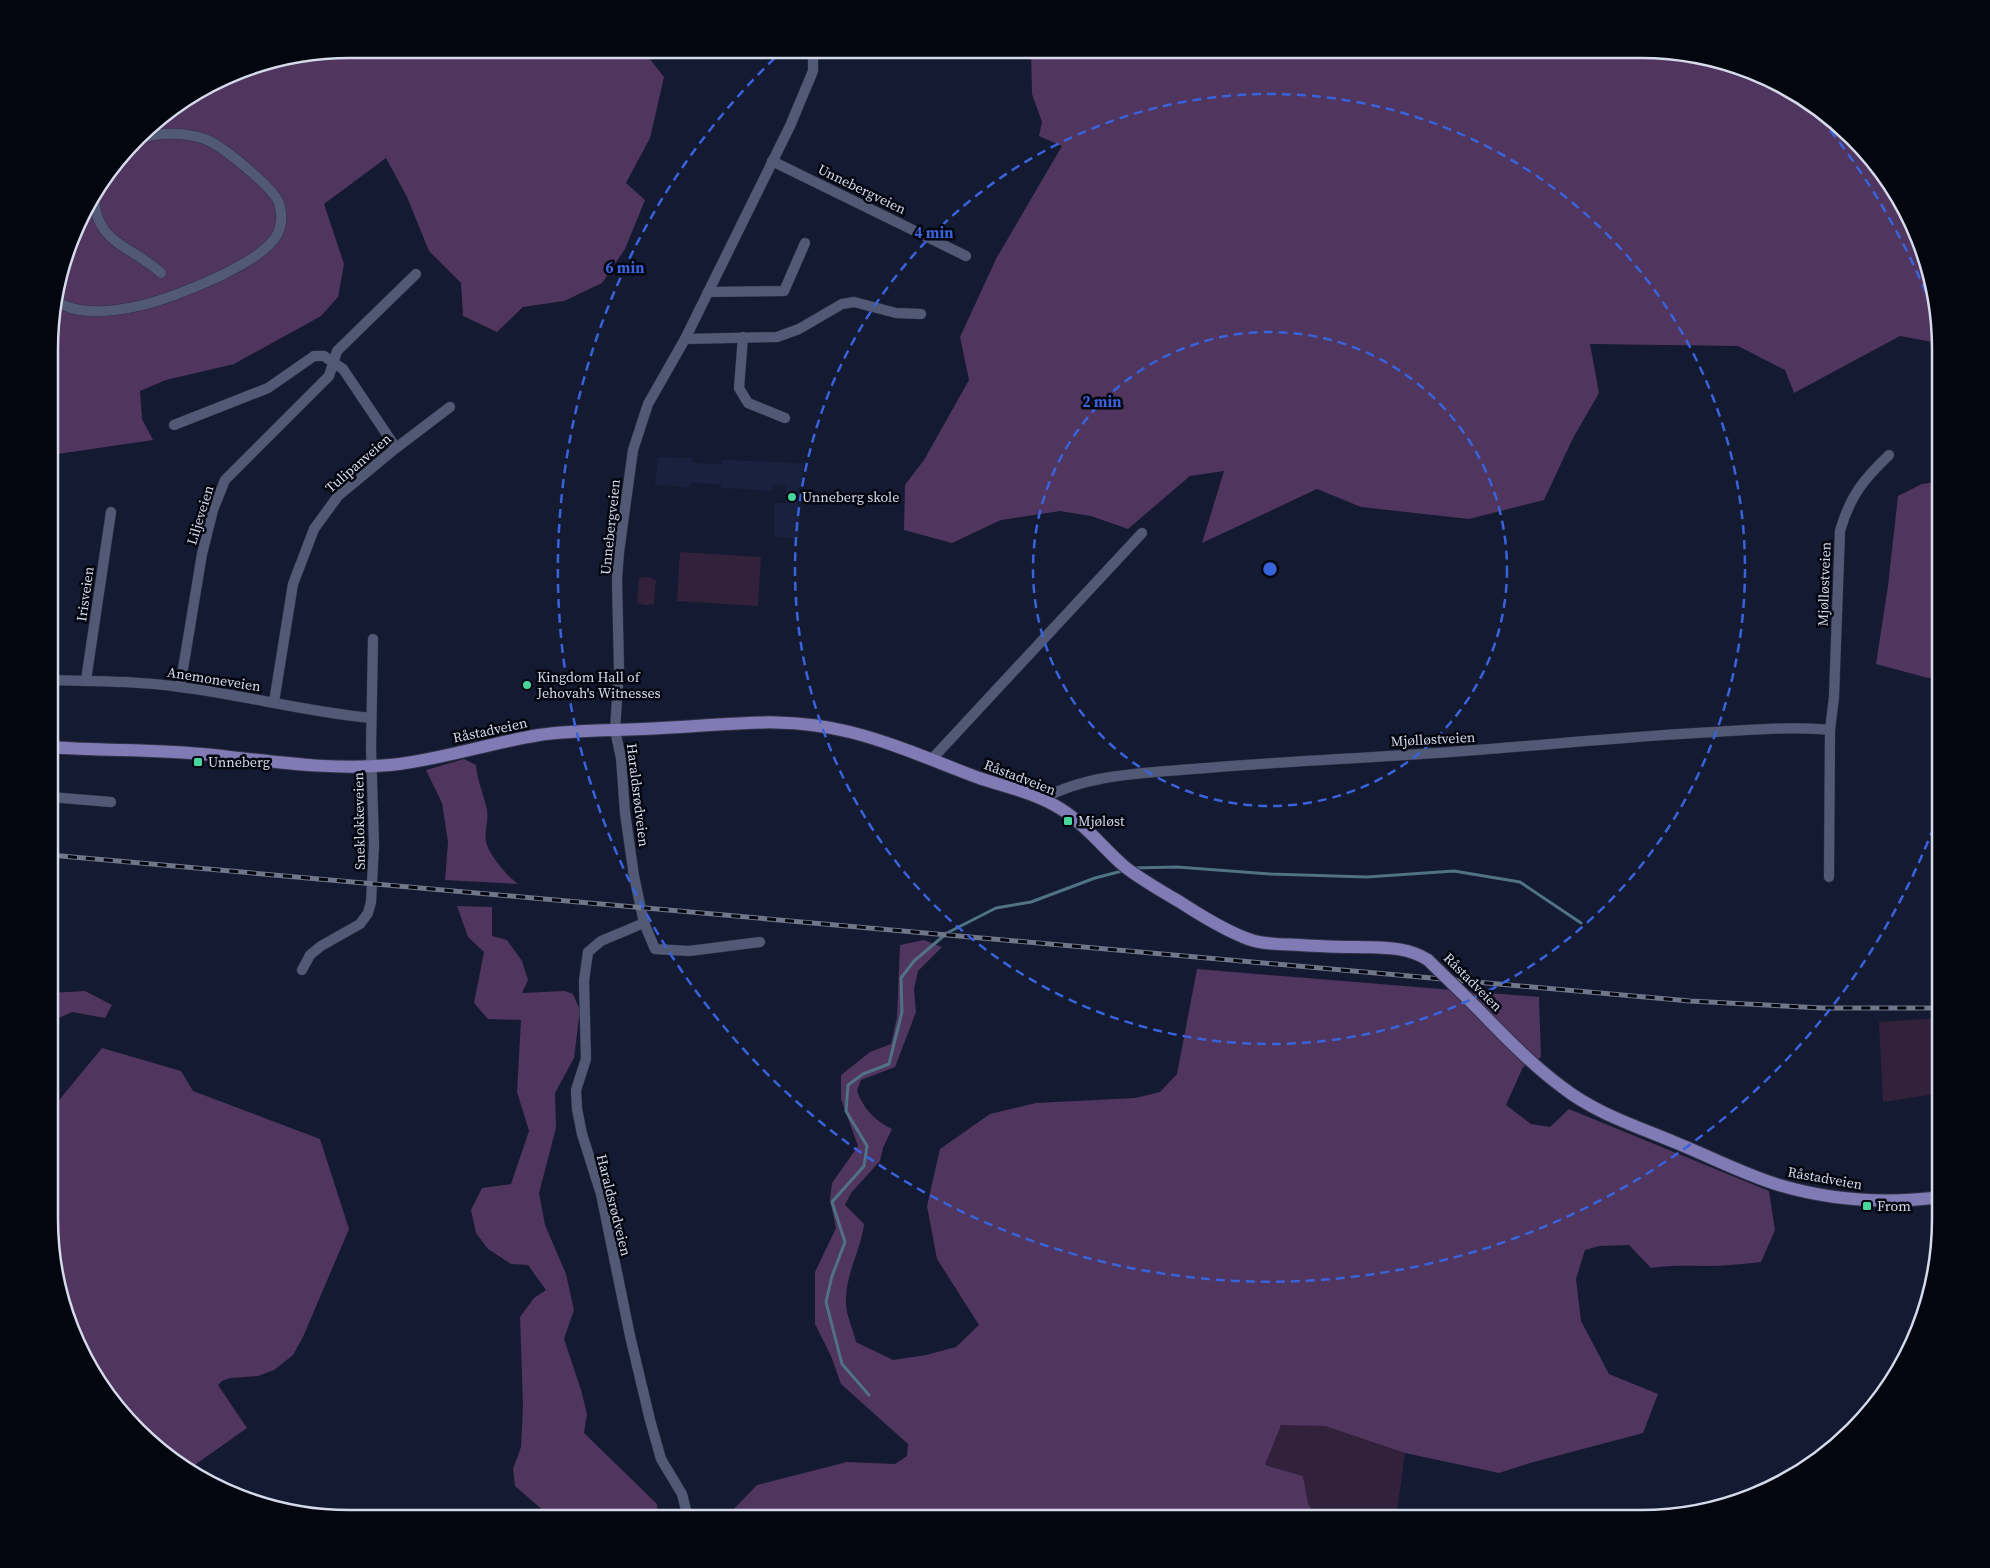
<svg xmlns="http://www.w3.org/2000/svg" width="1990" height="1568" viewBox="0 0 1990 1568" font-family="'Source Serif 4',serif">
<rect width="100%" height="100%" fill="#141a31"/>
<polygon fill="#19213e" points="658,457 692,458 692,463 722,464 722,460 803,463 802,487 798,487 797,504 800,504 799,539 774,537 774,503 786,503 786,486 773,485 772,491 721,488 721,484 690,483 689,487 655,485"/>
<g fill="#32213a">
<polygon points="680,552 761,557 758,606 677,601"/>
<polygon points="648,577 656,580 654,604 645,605 637,603 639,578"/>
<polygon points="1941,1018 1941,1093 1883,1102 1879,1022"/>
<polygon points="1281,1424 1325,1426 1405,1453 1396,1519 1316,1519 1308,1503 1303,1476 1265,1465"/>
</g>
<g fill="#50355e">
<polygon points="348,49 642,49 664,77 650,138 626,183 645,200 625,249 602,283 564,301 523,307 497,332 463,316 461,283 429,251 407,197 386,158 324,204 344,264 338,297 321,316 234,364 166,380 140,391 142,419 153,440 51,455 51,309 89,199 151,123 252,65"/>
<polygon points="1031,49 1661,49 1757,72 1839,123 1911,216 1931,271 1941,351 1932,342 1900,336 1794,393 1785,370 1738,346 1590,344 1599,393 1573,438 1544,500 1469,519 1361,507 1317,489 1202,543 1224,471 1190,476 1128,529 1091,516 1060,511 1001,520 952,543 904,530 905,485 924,460 969,380 960,337 996,259 1062,146 1039,136 1042,122 1032,94"/>
<polygon points="1941,481 1941,676 1928,678 1876,664 1888,586 1898,496 1922,484"/>
<path d="M464,759L476,765C477,780 484,795 487,810C489,821 483,835 487,845C491,857 508,877 518,884L445,880L448,842L442,803L426,770Z"/>
<polygon points="457,906 492,907 492,936 507,940 522,961 528,980 522,993 565,991 573,994 580,1010 574,1058 555,1093 556,1128 539,1193 545,1225 566,1274 574,1310 564,1339 581,1390 587,1414 584,1433 657,1504 658,1519 553,1519 515,1486 513,1469 521,1447 523,1406 520,1317 534,1298 546,1290 528,1265 511,1264 488,1249 476,1233 471,1210 482,1188 511,1184 529,1131 517,1092 521,1020 488,1019 474,1003 484,952 468,937"/>
<path d="M924,940L942,947L918,971L914,989L916,1012L895,1067L861,1080L857,1091C863,1108 875,1121 892,1129L883,1148L880,1161L851,1193L845,1205L864,1224C861,1250 846,1273 846,1300C845,1313 853,1329 856,1342L893,1360L926,1355L956,1347L979,1325L937,1259L927,1206L940,1149L990,1114L1036,1103L1135,1098L1160,1092L1177,1074L1197,969L1539,997L1541,1057L1523,1067L1506,1105L1531,1124L1550,1127L1569,1109L1769,1191L1775,1230L1761,1262C1743,1264 1724,1266 1706,1266C1687,1266 1670,1265 1651,1268L1629,1245L1599,1246L1585,1250L1576,1279L1581,1321L1609,1374L1658,1394L1643,1433L1530,1463L1499,1473L1405,1453L1325,1426L1281,1425L1265,1465L1303,1476L1308,1503L1316,1519H696L698,1513L726,1517L757,1485L847,1462L895,1464L907,1456L908,1444L841,1384L831,1356L815,1324V1272L836,1228L830,1200L832,1183L858,1146L841,1099V1075L870,1052L891,1044L897,1017L900,945Z"/>
<polygon points="85,991 112,1005 105,1018 72,1012 50,1022 50,993"/>
<polygon points="102,1048 181,1071 193,1091 320,1139 349,1229 303,1337 293,1355 274,1370 258,1376 230,1378 222,1381 218,1385 247,1428 189,1469 151,1445 80,1353 49,1240 50,1111"/>
</g>
<g fill="none" stroke-linecap="round" stroke-linejoin="round">
<g stroke="#4f7285" stroke-width="3">
<polyline points="1133,868 1177,867 1270,874 1367,877 1454,871 1520,882 1581,923"/>
<polyline points="869,1395 842,1364 826,1302 832,1276 845,1242 832,1202 864,1166 867,1146 846,1111 848,1085 863,1074 889,1064 902,1012 901,978 914,961 947,933 996,908 1031,902 1095,878 1122,871"/>
</g>
<defs>
<g id="minor">
<polyline points="772,161 966,256"/>
<path d="M94,192C93,244 131,245 161,273"/>
<polyline points="708,292 784,291 805,243"/>
<path d="M54,300C65,307 78,311 90,311C107,312 126,309 143,305C175,297 264,263 278,233C282,224 282,213 279,203C273,187 221,145 205,139C184,132 159,132 138,139"/>
<polyline points="743,337 739,388 748,403 785,418"/>
<polyline points="685,339 777,337 799,329 842,304 854,302 896,313 921,314"/>
<polyline points="174,425 268,388 314,356 324,356 343,369 396,448"/>
<path d="M51,680C94,681 137,681 180,687C244,695 307,712 371,718"/>
<polyline points="86,680 111,512"/>
<polyline points="180,687 202,554 213,510 225,480 329,376 337,351 416,274"/>
<polyline points="274,702 293,584 314,529 338,496 396,448 450,407"/>
<polyline points="932,759 1142,533"/>
<polyline points="50,797 111,802"/>
<path d="M1042,799C1087,774 1144,773 1193,769C1284,761 1374,758 1464,751C1547,745 1631,736 1714,732C1753,730 1791,726 1830,730"/>
<path d="M1829,877L1830,730L1834,697L1840,531C1850,496 1863,480 1889,455"/>
<polyline points="644,923 655,949 689,951 760,942"/>
<polyline points="302,970 310,955 321,946 360,924 368,913 371,902 374,845 371,747 373,639"/>
<polyline points="686,1519 686,1510 682,1494 661,1459 650,1420 630,1336 601,1194 582,1134 577,1109 576,1090 586,1059 584,981 588,952 601,941 644,923 634,876 625,813 621,758 615,730 619,669 617,579 619,552 633,450 648,404 685,339 790,126 813,71 813,49"/>
</g>
<g id="major">
<path d="M50,747C101,751 152,749 202,754C265,760 327,771 390,765C441,760 489,743 539,735C580,729 621,731 662,728C730,725 782,715 850,732C894,743 936,762 979,778C1006,787 1036,793 1061,809C1085,824 1103,848 1125,867C1142,880 1161,891 1180,902C1200,915 1221,928 1243,937C1261,945 1281,944 1300,945C1320,946 1339,947 1358,947C1383,948 1406,946 1428,960"/>
<path d="M1468,999C1498,1029 1528,1062 1562,1087C1595,1113 1636,1126 1674,1142C1709,1156 1743,1174 1779,1185C1833,1201 1886,1204 1941,1197"/>
</g>
</defs>
<use href="#minor" stroke="#313346" stroke-width="11"/>
<use href="#major" stroke="#313346" stroke-width="14"/>
<use href="#minor" stroke="#515975" stroke-width="10"/>
<use href="#major" stroke="#807ab5" stroke-width="12"/>
<defs>
<polyline id="rail" points="50,855 1690,1001 1823,1008 1941,1008"/>
</defs>
<use href="#rail" stroke="#71778b" stroke-width="5"/>
<use href="#rail" stroke="#04060f" stroke-width="3" stroke-dasharray="9" stroke-linecap="butt"/>
<defs>
<polyline id="major-bridge" points="1428,960 1468,999"/>
</defs>
<use href="#major-bridge" stroke="#313346" stroke-width="14" stroke-linecap="butt"/>
<use href="#major-bridge" stroke="#807ab5" stroke-width="12"/>
</g>
<g fill="none" stroke="#3963db" stroke-width="2.5" stroke-dasharray="9 6">
<circle cx="1270" cy="569" r="237"/>
<circle cx="1270" cy="569" r="475"/>
<path d="M1939 813A712 712 0 1 1 780 53M1811 107A712 712 0 0 1 1937 320"/>
</g>
<g fill="#48d49d" stroke="#04060f" stroke-width="2">
<circle cx="792" cy="497" r="5"/>
<circle cx="527" cy="685" r="5"/>
<rect x="193" y="757" width="10" height="10" rx="2.5"/>
<rect x="1063" y="816" width="10" height="10" rx="2.5"/>
<rect x="1862" y="1201" width="10" height="10" rx="2.5"/>
</g>
<g text-anchor="middle" dominant-baseline="central" stroke-width="5" stroke-linejoin="round" paint-order="stroke">
<g font-size="14" fill="#d5daeb" stroke="#04060f">
<text transform="translate(862 189) rotate(26)">Unnebergveien</text>
<text transform="translate(358 463) rotate(-41)">Tulipanveien</text>
<text transform="translate(200 515) rotate(-73)">Liljeveien</text>
<text transform="translate(610 527) rotate(-84)">Unnebergveien</text>
<text transform="translate(1824 584) rotate(-88)">Mjølløstveien</text>
<text transform="translate(85 594) rotate(-82)">Irisveien</text>
<text transform="translate(214 679) rotate(9)">Anemoneveien</text>
<text transform="translate(490 730) rotate(-12)">Råstadveien</text>
<text transform="translate(1433 739) rotate(-3)">Mjølløstveien</text>
<text transform="translate(1020 777) rotate(21)">Råstadveien</text>
<text transform="translate(638 795) rotate(83)">Haraldsrødveien</text>
<text transform="translate(359 821) rotate(-91)">Sneklokkeveien</text>
<text transform="translate(1473 982) rotate(45)">Råstadveien</text>
<text transform="translate(1825 1178) rotate(10)">Råstadveien</text>
<text transform="translate(614 1205) rotate(76)">Haraldsrødveien</text>
</g>
<g font-size="14" fill="#d5daeb" stroke="#04060f" text-anchor="start">
<text x="802" y="497">Unneberg skole</text>
<text x="537" y="677">Kingdom Hall of<tspan x="537" dy="16">Jehovah's Witnesses</tspan></text>
<text x="208" y="762">Unneberg</text>
<text x="1078" y="821">Mjøløst</text>
<text x="1877" y="1206">From</text>
</g>
</g>
<path d="M0 0H1990V1568H0ZM349 58H1641A291 291 0 0 1 1932 349V1219A291 291 0 0 1 1641 1510H349A291 291 0 0 1 58 1219V349A291 291 0 0 1 349 58Z" fill="#04060f" fill-rule="evenodd"/>
<path fill="none" stroke="#d5daeb" stroke-width="2.5" d="M349 58H1641A291 291 0 0 1 1932 349V1219A291 291 0 0 1 1641 1510H349A291 291 0 0 1 58 1219V349A291 291 0 0 1 349 58Z"/>
<circle cx="1270" cy="569" r="8" fill="#3963db" stroke="#04060f" stroke-width="2.5"/>
<g font-size="15" text-anchor="middle" font-weight="bold" fill="#3963db" stroke="#04060f" stroke-width="5" stroke-linejoin="round" paint-order="stroke">
<text x="934" y="238">4 min</text>
<text x="625" y="273">6 min</text>
<text x="1102" y="407">2 min</text>
</g>
</svg>
